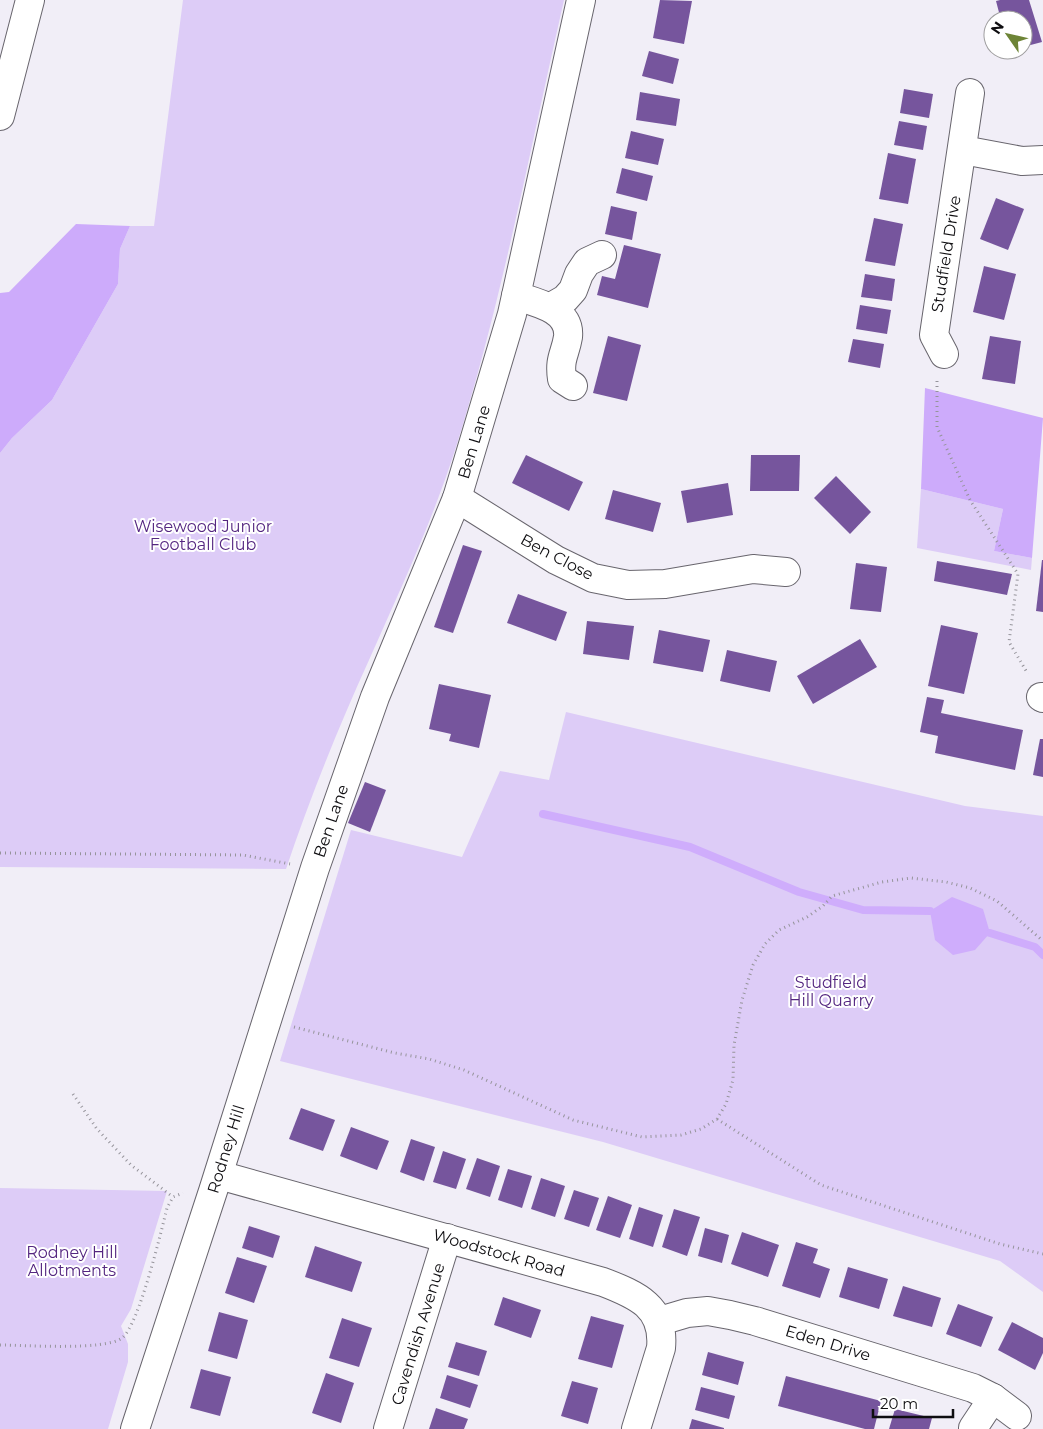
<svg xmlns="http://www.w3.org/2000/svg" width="1043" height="1429" viewBox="0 0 1043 1429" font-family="Montserrat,sans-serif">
<rect width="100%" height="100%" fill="#f1eef7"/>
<g fill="#ddccf7">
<path d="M183,0H564C530,149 502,301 456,447C433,520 400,590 369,660C338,728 310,798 286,869L0,867V453L12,438L52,400L118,284L120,249L130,226H154Z"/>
<polygon points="921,489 1003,509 994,551 1032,558 1031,570 917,548"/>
<polygon points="566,712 965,806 1043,816 1043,1292 1000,1261 603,1142 280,1061 351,830 462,857 500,771 549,780"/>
<polygon points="0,1188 167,1191 131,1309 121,1326 128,1344 128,1362 108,1429 0,1429"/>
</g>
<g fill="#cdabfb">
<polygon points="76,224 130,226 120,249 118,284 52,400 12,438 0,453 0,293 9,292"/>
<polygon points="925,388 1043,418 1032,558 994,551 1003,509 921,489"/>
</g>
<polygon fill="#cfadfc" points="952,897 983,909 990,933 975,950 953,955 935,940 930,911"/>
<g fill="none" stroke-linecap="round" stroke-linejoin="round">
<g stroke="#cfadfc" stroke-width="8">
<polyline points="543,814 690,847 799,892 863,910 930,911"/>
<polyline points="990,933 1035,947 1043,955"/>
</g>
</g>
<g fill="#76559d">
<polygon points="660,0 692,1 684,44 653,38"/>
<polygon points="1000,0 1029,0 1042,42 1023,47 1023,20 1001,20 996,1"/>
<polygon points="649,51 679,59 673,84 642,76"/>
<polygon points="904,89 933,94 929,118 900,113"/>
<polygon points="640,92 680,99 676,126 636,120"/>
<polygon points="899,121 927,126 923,150 894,145"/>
<polygon points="631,131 664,139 658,165 625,158"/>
<polygon points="888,153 916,159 908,204 879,199"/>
<polygon points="622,168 653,176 647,201 616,193"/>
<polygon points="996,198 1024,209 1008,250 980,239"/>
<polygon points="611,206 637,212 632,240 605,234"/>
<polygon points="874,218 903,224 895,266 865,261"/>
<polygon points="624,245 661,254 648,308 597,295 602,276 615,279"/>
<polygon points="984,266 1016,274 1004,320 973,312"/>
<polygon points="865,274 895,279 892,301 861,297"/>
<polygon points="860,305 891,310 887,334 856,329"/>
<polygon points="608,336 641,345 627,401 593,393"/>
<polygon points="990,336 1021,341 1015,384 982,379"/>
<polygon points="853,339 884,344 880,368 848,362"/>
<polygon points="526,455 583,482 569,511 512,483"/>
<polygon points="751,455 800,455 799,491 750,491"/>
<polygon points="836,476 871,512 850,534 814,498"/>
<polygon points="728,483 733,515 687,523 681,491"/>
<polygon points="613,490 661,503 653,532 605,519"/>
<polygon points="463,545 482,551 453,633 434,627"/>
<polygon points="1042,560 1043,560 1043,612 1036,611"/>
<polygon points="937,561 1012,574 1007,595 934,581"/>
<polygon points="856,563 887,567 881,612 850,609"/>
<polygon points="518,594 567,612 556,641 507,623"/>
<polygon points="587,621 634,626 629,660 583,654"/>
<polygon points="941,625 978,633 964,694 928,686"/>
<polygon points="659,630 710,640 703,672 653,663"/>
<polygon points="860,639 877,667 813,704 797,676"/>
<polygon points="727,650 777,661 770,692 720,681"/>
<polygon points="439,684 491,695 479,748 449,741 451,734 429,729"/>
<polygon points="927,697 944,700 941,713 1023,730 1015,770 935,753 938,736 920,732"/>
<polygon points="1040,739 1043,739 1043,777 1033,775"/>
<polygon points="365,782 386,790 370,832 348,823"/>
<polygon points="301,1108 335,1120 323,1151 289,1139"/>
<polygon points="351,1127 389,1141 377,1170 340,1156"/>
<polygon points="411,1139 435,1147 424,1181 400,1172"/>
<polygon points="443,1151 466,1159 456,1189 433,1182"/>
<polygon points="477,1158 500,1166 490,1197 466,1189"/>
<polygon points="508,1169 532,1176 522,1208 498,1200"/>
<polygon points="541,1178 565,1186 555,1217 531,1209"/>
<polygon points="574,1190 599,1198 589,1227 564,1219"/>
<polygon points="608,1196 632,1205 620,1238 596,1230"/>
<polygon points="639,1207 663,1215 653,1247 629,1239"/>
<polygon points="674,1209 700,1217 687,1256 662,1247"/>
<polygon points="249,1226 280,1236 273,1258 242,1248"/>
<polygon points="705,1228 729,1235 722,1263 698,1256"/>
<polygon points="742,1232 779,1245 768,1277 731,1264"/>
<polygon points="796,1242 818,1249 813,1263 830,1269 820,1298 782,1286"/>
<polygon points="315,1246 362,1262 352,1292 305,1277"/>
<polygon points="237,1257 267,1266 254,1303 225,1293"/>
<polygon points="848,1267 888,1279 879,1309 839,1297"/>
<polygon points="903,1286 941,1298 932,1327 893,1316"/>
<polygon points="503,1297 541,1310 531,1338 494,1325"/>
<polygon points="958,1304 993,1317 981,1347 946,1334"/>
<polygon points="219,1312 248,1320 237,1359 208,1351"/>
<polygon points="591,1316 624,1325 612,1368 578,1359"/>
<polygon points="342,1318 372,1328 359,1367 329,1358"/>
<polygon points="1012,1322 1043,1338 1043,1353 1035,1370 998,1350"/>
<polygon points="456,1342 487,1351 479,1376 448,1367"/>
<polygon points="708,1352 744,1362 738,1385 702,1375"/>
<polygon points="201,1369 231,1377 220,1416 190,1408"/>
<polygon points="326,1373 354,1383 341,1423 312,1413"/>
<polygon points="447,1375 478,1385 470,1408 440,1398"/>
<polygon points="786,1376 881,1401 874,1429 865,1429 778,1406"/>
<polygon points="572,1381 598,1388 588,1424 561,1416"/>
<polygon points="701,1387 735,1396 729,1419 695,1410"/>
<polygon points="436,1408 468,1419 464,1429 429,1429"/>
<polygon points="895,1409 932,1418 929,1429 889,1429"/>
<polygon points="692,1419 724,1428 724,1429 689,1429"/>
</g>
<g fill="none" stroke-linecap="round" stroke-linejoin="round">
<defs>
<g id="minor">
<polyline points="0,116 30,0"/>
<polyline points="963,150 1022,161 1043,160"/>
<path d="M516,296C535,302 571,309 568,337C565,355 559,358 562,379L573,386"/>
<polyline points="551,307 565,299 573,290 579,274 587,262 602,255"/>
<polyline points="944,354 934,335 970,93"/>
<polyline points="457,498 556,560 593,578 628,585 665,584 753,569 786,572"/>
<polyline points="1041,697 1043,698"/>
<path d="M219,1175L603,1282C637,1295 665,1307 661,1348L636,1429"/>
<polyline points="660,1321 687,1313 708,1311 730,1315 755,1321 973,1388 993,1398 1017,1416"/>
<polyline points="973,1428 993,1398"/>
<polyline points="135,1429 213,1191 315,868 375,697 457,498 512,314 581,0"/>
<polyline points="388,1429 447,1238"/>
</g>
</defs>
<use href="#minor" stroke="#68656d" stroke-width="30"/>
<g stroke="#96949b" stroke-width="3" stroke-dasharray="1 4" stroke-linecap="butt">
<polyline points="937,381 937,427 970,500 1018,574 1009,642 1028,674"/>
<polyline points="0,853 243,855 290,864"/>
<polyline points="294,1027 395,1053 429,1059 464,1070 573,1120 642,1137 681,1135 701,1129 717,1119 726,1104 733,1080 734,1045 742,1000 753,965 765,944 779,930 807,917 823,906 832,896 882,882 911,878 946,882 970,888 997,901 1043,941"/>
<polyline points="73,1094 97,1129 131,1165 173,1197"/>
<polyline points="717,1119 821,1185 1000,1244 1043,1254"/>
<path d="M0,1345C24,1345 105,1351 122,1338C139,1325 161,1232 167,1208L173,1197L183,1193"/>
</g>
<use href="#minor" stroke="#fff" stroke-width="28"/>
</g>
<g text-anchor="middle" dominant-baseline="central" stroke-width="4" stroke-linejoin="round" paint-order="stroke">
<g font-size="16" fill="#0e0d10" stroke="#fff">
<text transform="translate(946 254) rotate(-81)">Studfield Drive</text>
<text transform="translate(474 442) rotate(-73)">Ben Lane</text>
<text transform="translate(557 557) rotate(28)">Ben Close</text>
<text transform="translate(331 821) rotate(-71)">Ben Lane</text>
<text transform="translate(226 1149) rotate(-73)">Rodney Hill</text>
<text transform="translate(499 1253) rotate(16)">Woodstock Road</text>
<text transform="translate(418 1334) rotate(-73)">Cavendish Avenue</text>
<text transform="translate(828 1343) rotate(17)">Eden Drive</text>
</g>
<g font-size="16" fill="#542680" stroke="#fff">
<text x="203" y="526">Wisewood Junior<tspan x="203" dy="18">Football Club</tspan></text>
<text x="831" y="982">Studfield<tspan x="831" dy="18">Hill Quarry</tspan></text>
<text x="72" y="1252">Rodney Hill<tspan x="72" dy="18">Allotments</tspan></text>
</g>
</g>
<g transform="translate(1008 35) rotate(304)"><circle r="24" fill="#ffffff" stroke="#9f9e9f"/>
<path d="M0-4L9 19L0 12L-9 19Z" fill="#6d8436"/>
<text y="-8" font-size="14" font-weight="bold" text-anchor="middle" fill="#0e0d10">N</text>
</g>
<path d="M873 1409v8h80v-8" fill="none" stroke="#0e0d10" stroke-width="2.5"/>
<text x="880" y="1409" font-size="15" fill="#0e0d10" stroke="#ffffff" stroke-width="4" paint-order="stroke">20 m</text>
</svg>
